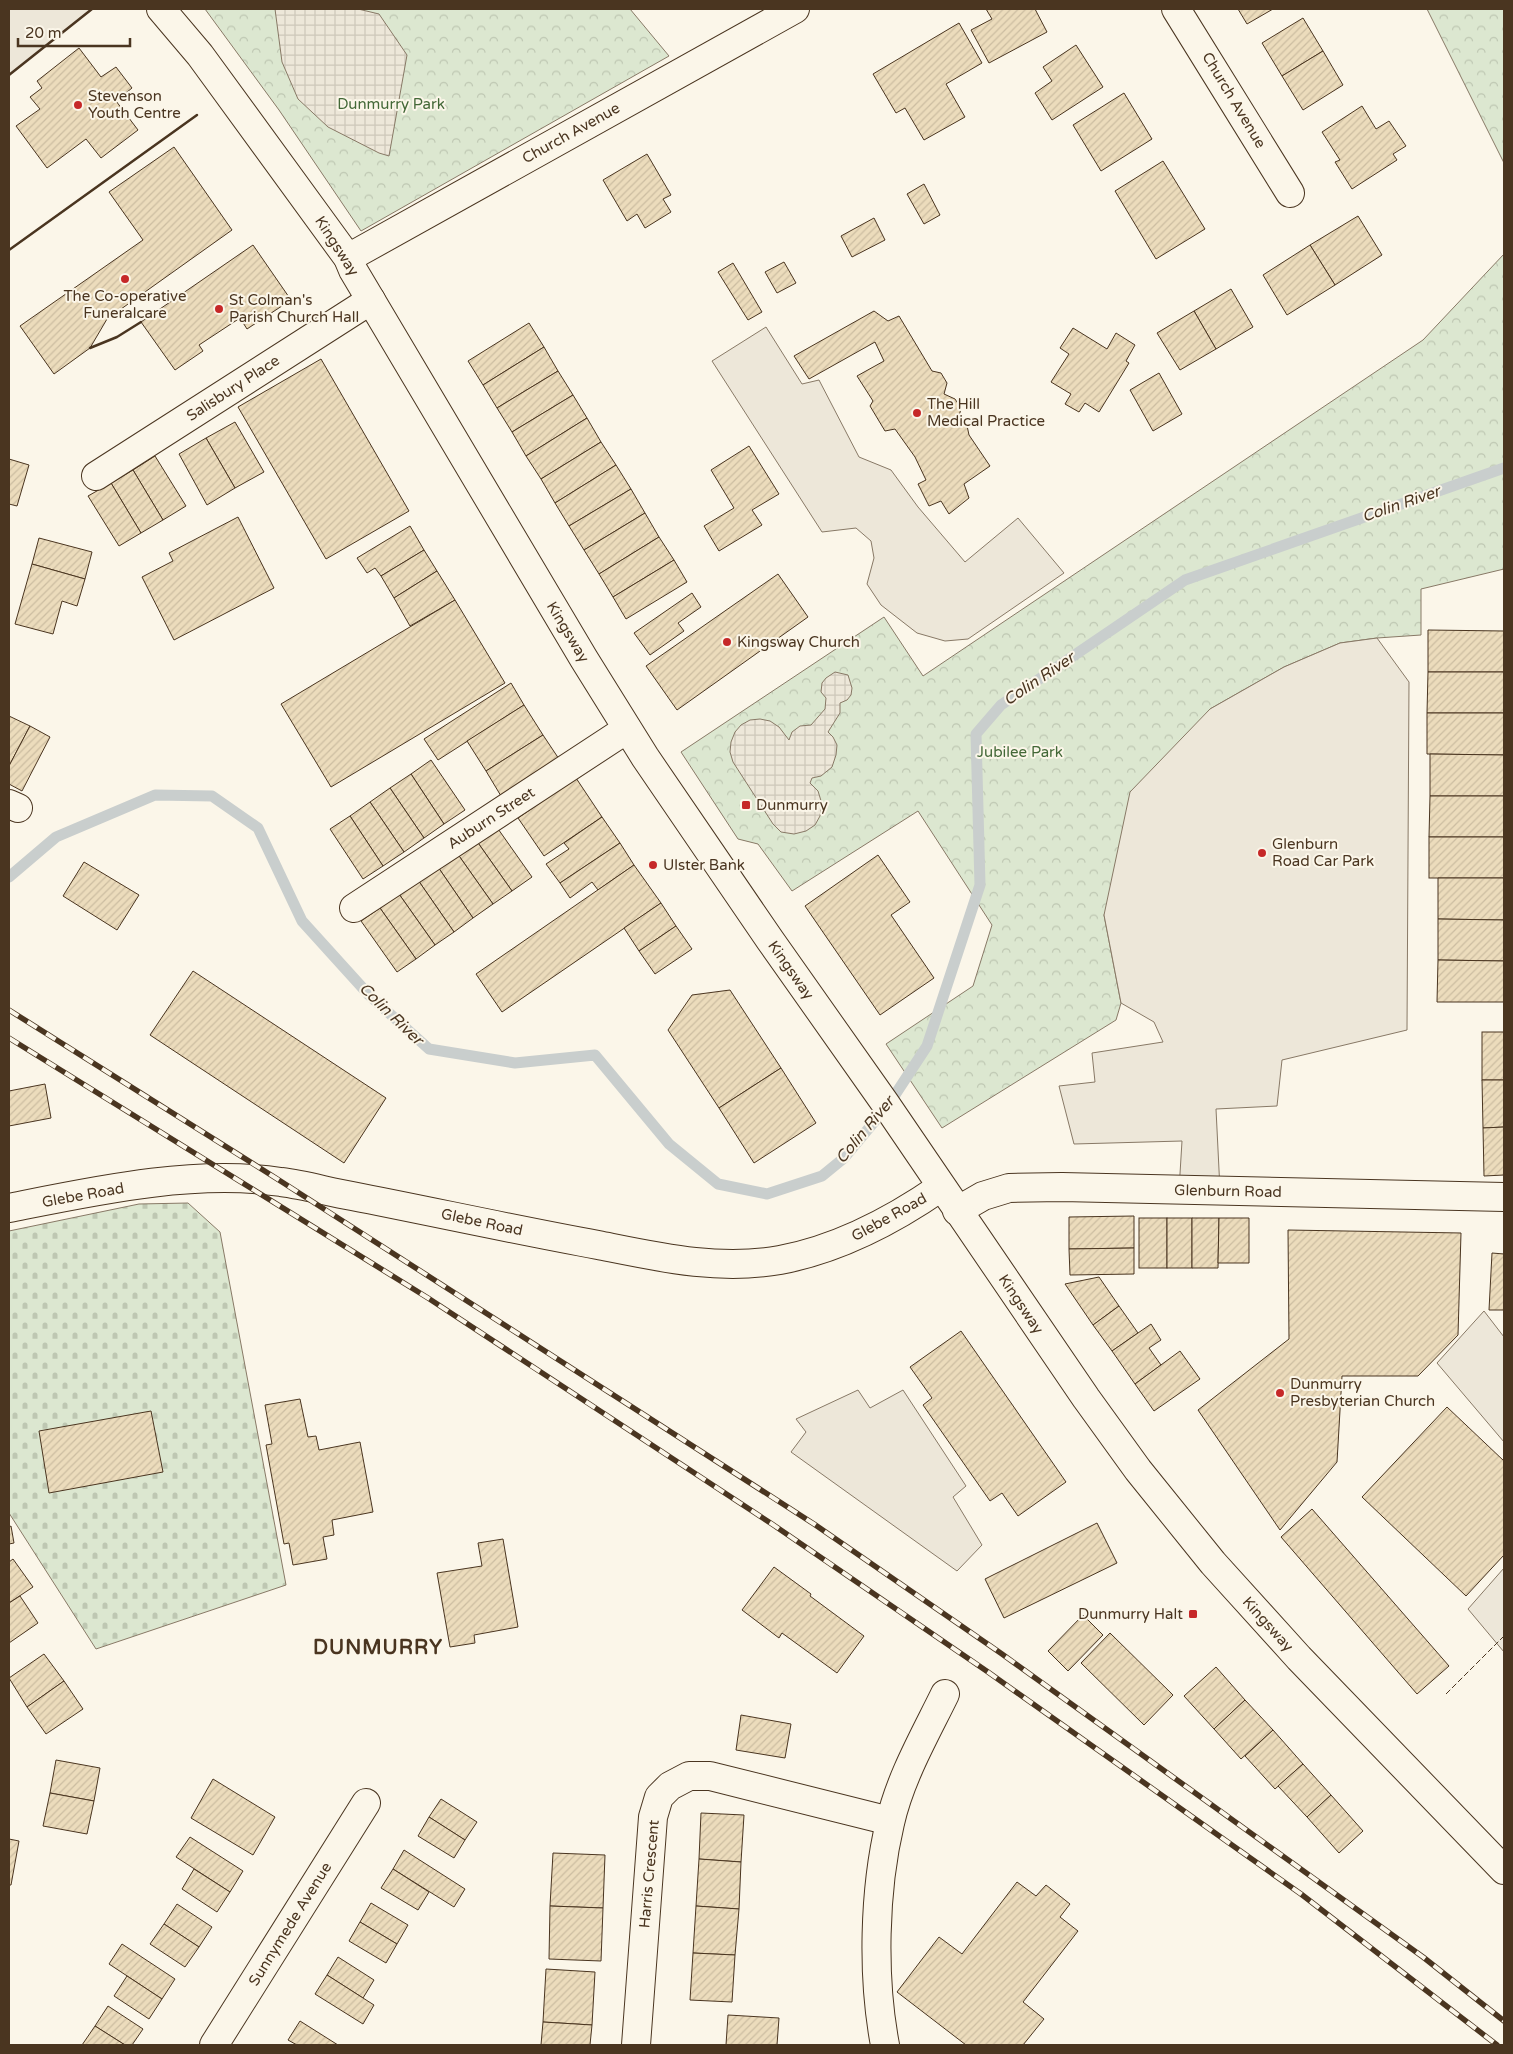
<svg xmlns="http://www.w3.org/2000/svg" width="1513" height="2054" viewBox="0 0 1513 2054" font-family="'Varela Round',sans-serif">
<defs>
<pattern id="forest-crowns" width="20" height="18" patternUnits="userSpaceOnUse" patternTransform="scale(1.25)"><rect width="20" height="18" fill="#dce7d0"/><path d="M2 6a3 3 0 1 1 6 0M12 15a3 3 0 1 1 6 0" fill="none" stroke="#bec7b2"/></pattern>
<pattern id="cemetery-stones" width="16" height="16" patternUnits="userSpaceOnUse" patternTransform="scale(1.25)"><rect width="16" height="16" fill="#dce7d0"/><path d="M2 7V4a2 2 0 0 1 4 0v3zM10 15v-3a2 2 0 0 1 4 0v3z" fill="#bec7b2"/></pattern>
<pattern id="plaza-grid" width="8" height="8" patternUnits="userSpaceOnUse" patternTransform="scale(1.25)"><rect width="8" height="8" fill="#ede7d9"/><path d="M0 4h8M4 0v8" fill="none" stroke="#cdc7ba"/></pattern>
<pattern id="building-hatch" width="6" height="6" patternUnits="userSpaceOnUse" patternTransform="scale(1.25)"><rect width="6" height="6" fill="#ecdcbc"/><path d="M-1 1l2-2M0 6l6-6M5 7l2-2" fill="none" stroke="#ccbda1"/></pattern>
</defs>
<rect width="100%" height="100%" fill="#fbf6e9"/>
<g fill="url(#forest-crowns)" stroke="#887966">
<polygon points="205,9 630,9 669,56 361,231 279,110"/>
<polygon points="1427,9 1504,9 1504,163"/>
<polygon points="1504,254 1504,569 1421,589 1421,635 1377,638 1340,643 1284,667 1210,709 1104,915 1121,1003 1116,1020 942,1128 886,1044 973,986 992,925 918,811 792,891 758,844 738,839 681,752 884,617 923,676 1423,340"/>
</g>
<polygon fill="url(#cemetery-stones)" stroke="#887966" points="188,1203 220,1232 286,1585 96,1649 9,1513 9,1231 139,1204"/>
<g fill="#ede7d9" stroke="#887966">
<polygon points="9,9 92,9 9,75"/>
<polygon points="766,327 802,384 819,380 859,457 891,470 918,507 965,562 1018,518 1064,573 968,639 945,641 917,633 881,605 867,584 874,558 871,541 856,528 822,532 712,361"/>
<polygon points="1377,638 1409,682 1407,1030 1282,1060 1277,1106 1216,1109 1220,1190 1179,1190 1182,1141 1074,1144 1059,1086 1095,1082 1092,1053 1163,1042 1154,1022 1121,1003 1104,915 1130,792 1210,709 1284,667 1340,643"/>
<polygon points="1484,1311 1504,1337 1504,1442 1437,1363"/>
<polygon points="858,1390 870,1408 903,1390 966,1486 953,1497 982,1545 957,1571 791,1452 806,1432 796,1419"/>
<polygon points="1504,1568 1504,1652 1468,1609"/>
</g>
<g fill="url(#plaza-grid)" stroke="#887966">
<polygon points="275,9 358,9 379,14 407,55 389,156 379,153 328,127 298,99 282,62"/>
<polygon points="835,672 848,675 852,688 851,695 847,700 840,703 840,713 828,732 833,737 837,745 836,755 832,767 821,776 812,778 810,783 818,791 822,804 820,816 815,825 806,831 794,834 781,832 773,824 733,762 730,752 731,742 735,732 741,725 750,720 760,719 770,721 779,727 789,740 792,732 800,726 811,725 825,709 826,698 821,692 822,683 826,678"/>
</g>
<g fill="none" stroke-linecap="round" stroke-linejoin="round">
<polyline stroke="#c9cecd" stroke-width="11" points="9,877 56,837 155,795 212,796 258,828 302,921 369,995 429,1049 515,1063 595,1055 669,1144 718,1184 767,1194 822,1176 844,1158 889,1104 927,1046 980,885 976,734 1001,705 1185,580 1504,468"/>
</g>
<g fill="url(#building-hatch)" stroke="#4a3520">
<polygon points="986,9 1035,9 1047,32 989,63 971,30 992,19"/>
<polygon points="1238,9 1273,9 1247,24"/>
<polygon points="1303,18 1323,51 1282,76 1262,43"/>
<polygon points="959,23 982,63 946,84 965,117 924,140 905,108 896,113 873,74"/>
<polygon points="1076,45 1103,87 1052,120 1035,93 1052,81 1043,67"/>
<polygon points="79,48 101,77 116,67 132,88 116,101 138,130 101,158 86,139 47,168 16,126 40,109 30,97 42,88 37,81"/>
<polygon points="1323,51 1343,85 1303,110 1282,76"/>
<polygon points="1124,93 1152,139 1101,171 1073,125"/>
<polygon points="1362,106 1376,129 1389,121 1406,146 1393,154 1397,160 1352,189 1335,162 1340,160 1322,132"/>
<polygon points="174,147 232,230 107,319 90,348 54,374 20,326 143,240 109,192"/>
<polygon points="647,154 671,195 663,199 671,212 645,228 637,214 627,221 603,180"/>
<polygon points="1163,161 1205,229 1156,259 1115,191"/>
<polygon points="924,184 940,215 924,224 907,194"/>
<polygon points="1358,216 1382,255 1335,285 1310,245"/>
<polygon points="874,218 885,240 852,257 841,236"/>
<polygon points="253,245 291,300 247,329 240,318 199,345 203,351 175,370 141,322"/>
<polygon points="1310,245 1335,285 1287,315 1263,275"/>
<polygon points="784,262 796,283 777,293 765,272"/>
<polygon points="733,263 762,312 748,320 718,272"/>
<polygon points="1231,289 1253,327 1216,349 1194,311"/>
<polygon points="874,311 888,321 899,316 932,371 941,373 947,383 944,394 955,399 961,408 959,417 966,421 969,435 990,466 964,484 969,498 949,514 941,501 929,506 918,484 926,480 915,457 895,429 885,431 870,406 873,401 857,376 884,361 875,342 809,379 794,356"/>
<polygon points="1194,311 1216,349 1180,370 1157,333"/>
<polygon points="529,323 544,347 483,385 468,361"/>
<polygon points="1073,328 1107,349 1116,333 1135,345 1126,361 1129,363 1099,412 1085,403 1079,412 1065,404 1071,394 1051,382 1069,354 1060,348"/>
<polygon points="544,347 558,371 497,408 483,385"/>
<polygon points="321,359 409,511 326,559 238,407"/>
<polygon points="558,371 573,395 512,432 497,408"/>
<polygon points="1159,373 1182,414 1153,431 1130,390"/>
<polygon points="573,395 587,418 526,456 512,432"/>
<polygon points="587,418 601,442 541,479 526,456"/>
<polygon points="235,422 264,472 235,488 206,438"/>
<polygon points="206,438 235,488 207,505 179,454"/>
<polygon points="601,442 616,465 555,503 541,479"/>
<polygon points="749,446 779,494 752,510 762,525 719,551 704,526 734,508 711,470"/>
<polygon points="155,456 186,506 163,520 133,470"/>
<polygon points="9,459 29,465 17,506 9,504"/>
<polygon points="616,465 631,489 569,526 555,503"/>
<polygon points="133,470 163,520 141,533 111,483"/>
<polygon points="111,483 141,533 119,546 88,496"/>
<polygon points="631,489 645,513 584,550 569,526"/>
<polygon points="645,513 659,537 599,574 584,550"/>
<polygon points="238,517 274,588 174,640 142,577 173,561 169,553"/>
<polygon points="410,526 424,550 381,576 375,568 367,573 357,558"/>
<polygon points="659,537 674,560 613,597 599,574"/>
<polygon points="39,538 92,552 85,579 32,564"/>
<polygon points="424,550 437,571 394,598 381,576"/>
<polygon points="674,560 687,582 626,619 613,597"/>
<polygon points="32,564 85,579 77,606 62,601 53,634 15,624"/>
<polygon points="437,571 455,600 410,626 394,598"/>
<polygon points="778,574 808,617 677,710 646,666"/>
<polygon points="692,593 701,607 678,623 684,631 650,655 634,633"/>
<polygon points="455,600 505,683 331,787 281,704"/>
<polygon points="1428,630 1504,631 1504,672 1428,672"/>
<polygon points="1428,672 1504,672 1504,713 1427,713"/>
<polygon points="511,683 524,705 438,760 424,739"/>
<polygon points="524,705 543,735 486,771 467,741"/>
<polygon points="1427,713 1504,713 1504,755 1427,754"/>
<polygon points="9,716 30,726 9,766"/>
<polygon points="30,726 50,737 22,791 9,784 9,766"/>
<polygon points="543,735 559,759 501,796 486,771"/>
<polygon points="1430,754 1504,755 1504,796 1430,796"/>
<polygon points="431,760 465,810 444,824 411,774"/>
<polygon points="411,774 444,824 424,838 390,788"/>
<polygon points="576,778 602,817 544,856 518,818"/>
<polygon points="390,788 424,838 404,852 370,802"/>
<polygon points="1430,796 1504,796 1504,837 1429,837"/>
<polygon points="370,802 404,852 383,866 350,816"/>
<polygon points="350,816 383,866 363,879 330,829"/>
<polygon points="602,817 620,843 560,883 546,864 569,849 564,843"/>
<polygon points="496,826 532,877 512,891 476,840"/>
<rect x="1429" y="837" width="75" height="41"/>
<polygon points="476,840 512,891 493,904 457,853"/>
<polygon points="620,843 634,865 598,890 592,882 570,898 560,883"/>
<polygon points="457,853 493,904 473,918 438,867"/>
<polygon points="878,855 910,902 891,915 934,978 880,1015 805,906"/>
<polygon points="84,862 139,895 117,930 63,896"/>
<polygon points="634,865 661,903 502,1012 476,974"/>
<polygon points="438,867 473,918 454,932 418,880"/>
<polygon points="1438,878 1504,878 1504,920 1438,919"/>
<polygon points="418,880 454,932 435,945 399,894"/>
<polygon points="399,894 435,945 416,959 380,908"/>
<polygon points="661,903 676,926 639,951 624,928"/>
<polygon points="380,908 416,959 397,972 361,921"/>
<polygon points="1438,919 1504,920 1504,961 1438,960"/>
<polygon points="676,926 692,949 655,974 639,951"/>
<polygon points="1438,960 1504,961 1504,1002 1437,1002"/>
<polygon points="193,971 386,1098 344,1163 150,1035"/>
<polygon points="730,990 781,1068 719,1108 668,1030 692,995"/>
<rect x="1482" y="1032" width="22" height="48"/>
<polygon points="781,1068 816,1123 754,1163 719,1108"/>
<polygon points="1482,1080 1504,1080 1504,1127 1483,1128"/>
<polygon points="45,1084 51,1118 9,1126 9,1091"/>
<polygon points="1504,1127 1504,1175 1484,1176 1483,1128"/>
<polygon points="1134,1216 1134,1248 1069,1249 1069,1217"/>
<rect x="1139" y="1218" width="28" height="50"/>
<rect x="1167" y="1218" width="25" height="50"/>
<polygon points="1192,1218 1219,1218 1218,1268 1192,1268"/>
<polygon points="1219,1218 1249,1218 1249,1263 1218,1263"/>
<polygon points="1288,1230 1461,1233 1458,1335 1418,1376 1342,1376 1337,1462 1280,1530 1198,1410 1289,1339"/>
<polygon points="1134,1248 1134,1274 1070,1275 1069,1249"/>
<polygon points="1492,1253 1504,1254 1504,1310 1489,1310"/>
<polygon points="1099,1277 1119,1306 1093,1325 1065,1284"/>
<polygon points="1119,1306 1138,1333 1112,1351 1093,1325"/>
<polygon points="1151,1324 1161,1340 1149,1348 1161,1365 1135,1384 1112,1351"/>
<polygon points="961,1331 1066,1482 1018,1516 1002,1493 990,1501 923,1405 932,1398 910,1367"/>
<polygon points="1180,1351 1200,1379 1154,1411 1135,1384"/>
<polygon points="300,1399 308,1437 316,1436 319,1450 360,1442 373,1512 332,1520 334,1535 323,1537 327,1559 293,1565 289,1543 284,1544 266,1445 272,1444 265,1405"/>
<polygon points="1447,1407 1504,1461 1504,1555 1466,1596 1362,1497"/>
<polygon points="151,1411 163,1472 49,1493 39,1431"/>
<polygon points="1312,1509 1449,1666 1417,1694 1281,1537"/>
<polygon points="1097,1523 1117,1563 1004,1618 985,1579"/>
<polygon points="11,1526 14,1543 9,1544 9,1527"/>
<polygon points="503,1539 518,1627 474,1635 475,1643 450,1647 437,1573 482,1566 478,1543"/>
<polygon points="13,1559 33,1587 9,1603 9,1562"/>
<polygon points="774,1567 811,1594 810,1596 864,1636 837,1673 782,1633 779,1638 742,1610"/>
<polygon points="20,1596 38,1623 9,1643 9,1603"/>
<polygon points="1083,1615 1103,1635 1068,1671 1048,1651"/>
<polygon points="1110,1633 1173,1695 1144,1725 1081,1663"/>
<polygon points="44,1654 64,1681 27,1707 9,1678"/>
<polygon points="1216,1667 1245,1700 1214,1729 1184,1696"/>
<polygon points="64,1681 83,1709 46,1734 27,1707"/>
<polygon points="1245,1700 1273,1730 1241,1759 1214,1729"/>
<polygon points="741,1715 791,1724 785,1758 736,1750"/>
<polygon points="1273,1730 1303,1764 1275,1789 1245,1756"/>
<polygon points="56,1760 100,1768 94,1801 50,1793"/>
<polygon points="1303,1764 1331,1795 1307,1817 1278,1786"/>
<polygon points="213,1779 275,1817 253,1855 191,1818"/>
<polygon points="50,1793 94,1801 87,1834 43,1826"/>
<polygon points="1331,1795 1363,1831 1339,1853 1307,1817"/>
<polygon points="441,1799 477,1822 465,1840 429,1817"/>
<polygon points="701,1813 744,1815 741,1862 699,1859"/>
<polygon points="429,1817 465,1840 454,1858 418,1836"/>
<polygon points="190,1837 243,1871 230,1892 176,1857"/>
<polygon points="9,1839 19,1841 11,1885 9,1885"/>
<polygon points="404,1850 465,1889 454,1907 393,1869"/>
<polygon points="553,1853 605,1855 603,1908 550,1906"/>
<polygon points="699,1859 741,1862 739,1909 696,1906"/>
<polygon points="194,1869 230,1892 217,1912 182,1889"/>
<polygon points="393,1869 429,1892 418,1910 381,1888"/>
<polygon points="1017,1882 1036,1896 1046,1885 1070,1904 1060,1917 1078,1931 1023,2002 1044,2019 1023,2045 966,2045 897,1992 939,1937 962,1954"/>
<polygon points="371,1903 408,1925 397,1944 360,1922"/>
<polygon points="177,1904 212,1927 199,1947 164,1924"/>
<polygon points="550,1906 603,1908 601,1961 549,1959"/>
<polygon points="696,1906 739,1909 735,1955 693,1953"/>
<polygon points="360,1922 397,1944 386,1963 349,1941"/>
<polygon points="164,1924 199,1947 185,1967 150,1944"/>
<polygon points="122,1944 175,1979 162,1999 109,1964"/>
<polygon points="693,1953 735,1955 732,2002 690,2000"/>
<polygon points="338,1957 374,1980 363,1998 327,1975"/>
<polygon points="546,1969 595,1972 592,2025 543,2022"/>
<polygon points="327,1975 374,2005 363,2024 315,1994"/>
<polygon points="127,1976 162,1999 149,2019 114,1996"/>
<polygon points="108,2006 143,2029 132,2045 125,2045 95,2026"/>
<polygon points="728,2015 779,2018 777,2045 726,2045"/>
<polygon points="300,2021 338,2045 297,2045 288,2040"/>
<polygon points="543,2022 592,2025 590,2045 541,2045"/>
<polygon points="95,2026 125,2045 82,2045"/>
</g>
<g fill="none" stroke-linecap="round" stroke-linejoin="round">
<defs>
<g id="minor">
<polyline points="1176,9 1290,193"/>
<polyline points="348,258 795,9"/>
<polyline points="96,476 371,300"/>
<polyline points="9,804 18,808"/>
<polyline points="354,908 627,729"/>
<path d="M9,1208C94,1191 194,1169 281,1182C305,1185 329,1192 352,1196C434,1212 516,1230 598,1245C658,1257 718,1271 780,1260C839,1249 892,1221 941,1187"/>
<polyline points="957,1211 983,1196 1009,1188 1062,1187 1504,1197"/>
<polyline points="214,2045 366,1803"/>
<polyline points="636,2045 653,1817 659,1797 670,1786 689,1776 710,1776 890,1821"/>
<path d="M885,2045C872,1977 874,1890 890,1823C900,1778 925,1735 945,1694"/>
</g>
<polyline id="primary" points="161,9 200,55 348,258 353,270 584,659 645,757 770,940 885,1103 1086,1398 1138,1470 1213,1563 1299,1658 1504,1870"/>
</defs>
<use href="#minor" stroke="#4a3520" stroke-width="30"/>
<use href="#primary" stroke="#4a3520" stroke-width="30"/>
<use href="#minor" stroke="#fbf6e9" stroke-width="28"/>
<use href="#primary" stroke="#fbf6e9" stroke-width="28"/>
<defs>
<g id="rail">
<polyline points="9,1010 282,1182 814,1524 1002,1654 1423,1957 1504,2021"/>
<polyline points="9,1038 428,1298 772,1524 988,1672 1301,1894 1497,2045"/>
</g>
</defs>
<use href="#rail" stroke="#4a3520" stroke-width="5.5"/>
<use href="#rail" stroke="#fbf6e9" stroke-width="4" stroke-dasharray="11" stroke-linecap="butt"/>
<polyline stroke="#4a3520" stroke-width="1" stroke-dasharray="6 2.5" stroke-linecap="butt" points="1446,1694 1504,1636"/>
<g stroke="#4a3520" stroke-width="2.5">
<polyline points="9,75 92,9"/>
<polyline points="9,250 197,115"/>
<polyline points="90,348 117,337 141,322"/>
</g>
</g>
<g fill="#c62828" stroke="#fbf6e9" stroke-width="2">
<circle cx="78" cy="105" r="5"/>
<circle cx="125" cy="279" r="5"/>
<circle cx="219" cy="309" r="5"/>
<circle cx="917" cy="413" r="5"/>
<circle cx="727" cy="642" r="5"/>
<rect x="741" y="800" width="10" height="10" rx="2.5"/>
<circle cx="1262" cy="853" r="5"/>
<circle cx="653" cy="865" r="5"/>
<circle cx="1280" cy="1393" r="5"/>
<rect x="1188" y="1609" width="10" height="10" rx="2.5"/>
</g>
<g text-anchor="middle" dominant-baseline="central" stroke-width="4" stroke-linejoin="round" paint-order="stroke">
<g font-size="15" fill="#4a3520" stroke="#fbf6e9" text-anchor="start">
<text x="88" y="96">Stevenson<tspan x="88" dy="17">Youth Centre</tspan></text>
<text x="125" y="296" text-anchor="middle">The Co-operative<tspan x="125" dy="17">Funeralcare</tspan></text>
<text x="229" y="300">St Colman's<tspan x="229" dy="17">Parish Church Hall</tspan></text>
<text x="927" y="404">The Hill<tspan x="927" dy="17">Medical Practice</tspan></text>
<text x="737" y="642">Kingsway Church</text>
<text x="756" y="805">Dunmurry</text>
<text x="1272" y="844">Glenburn<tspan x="1272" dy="17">Road Car Park</tspan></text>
<text x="663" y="865">Ulster Bank</text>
<text x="1290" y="1384">Dunmurry<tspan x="1290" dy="17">Presbyterian Church</tspan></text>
<text x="1183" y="1614" text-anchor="end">Dunmurry Halt</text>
</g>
<g font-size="15" fill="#4a3520" stroke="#fbf6e9">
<text transform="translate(1234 100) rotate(59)">Church Avenue</text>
<text transform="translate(571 133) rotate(-29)">Church Avenue</text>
<text transform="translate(337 246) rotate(57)">Kingsway</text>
<text transform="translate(233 388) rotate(-33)">Salisbury Place</text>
<text transform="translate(568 632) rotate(59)">Kingsway</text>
<text transform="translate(491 818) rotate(-33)">Auburn Street</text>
<text transform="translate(791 970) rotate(55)">Kingsway</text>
<text transform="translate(1228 1191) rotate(1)">Glenburn Road</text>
<text transform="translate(83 1195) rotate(-10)">Glebe Road</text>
<text transform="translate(889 1217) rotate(-29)">Glebe Road</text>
<text transform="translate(482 1222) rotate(12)">Glebe Road</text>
<text transform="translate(1021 1304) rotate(56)">Kingsway</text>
<text transform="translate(1268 1624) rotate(48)">Kingsway</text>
<text transform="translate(649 1874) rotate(-85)">Harris Crescent</text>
<text transform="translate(290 1924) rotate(-58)">Sunnymede Avenue</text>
</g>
<g font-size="15" fill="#436837" stroke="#fbf6e9">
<text x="391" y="104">Dunmurry Park</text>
<text x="1020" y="752">Jubilee Park</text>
</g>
<g font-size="16" font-style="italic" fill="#4a3520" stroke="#fbf6e9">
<text transform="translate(1401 504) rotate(-19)">Colin River</text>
<text transform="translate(1039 679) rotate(-34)">Colin River</text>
<text transform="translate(391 1014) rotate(44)">Colin River</text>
<text transform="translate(865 1130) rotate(-50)">Colin River</text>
</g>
<g font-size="20" font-weight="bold" letter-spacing="1" fill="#4a3520" stroke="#fbf6e9">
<text x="378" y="1648">DUNMURRY</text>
</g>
</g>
<rect width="1513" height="2054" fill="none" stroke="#4a3520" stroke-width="20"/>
<path d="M18 38v8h112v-8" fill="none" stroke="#4a3520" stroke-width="2.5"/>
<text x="25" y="38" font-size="15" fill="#4a3520" stroke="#fbf6e9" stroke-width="4" paint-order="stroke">20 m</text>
</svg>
